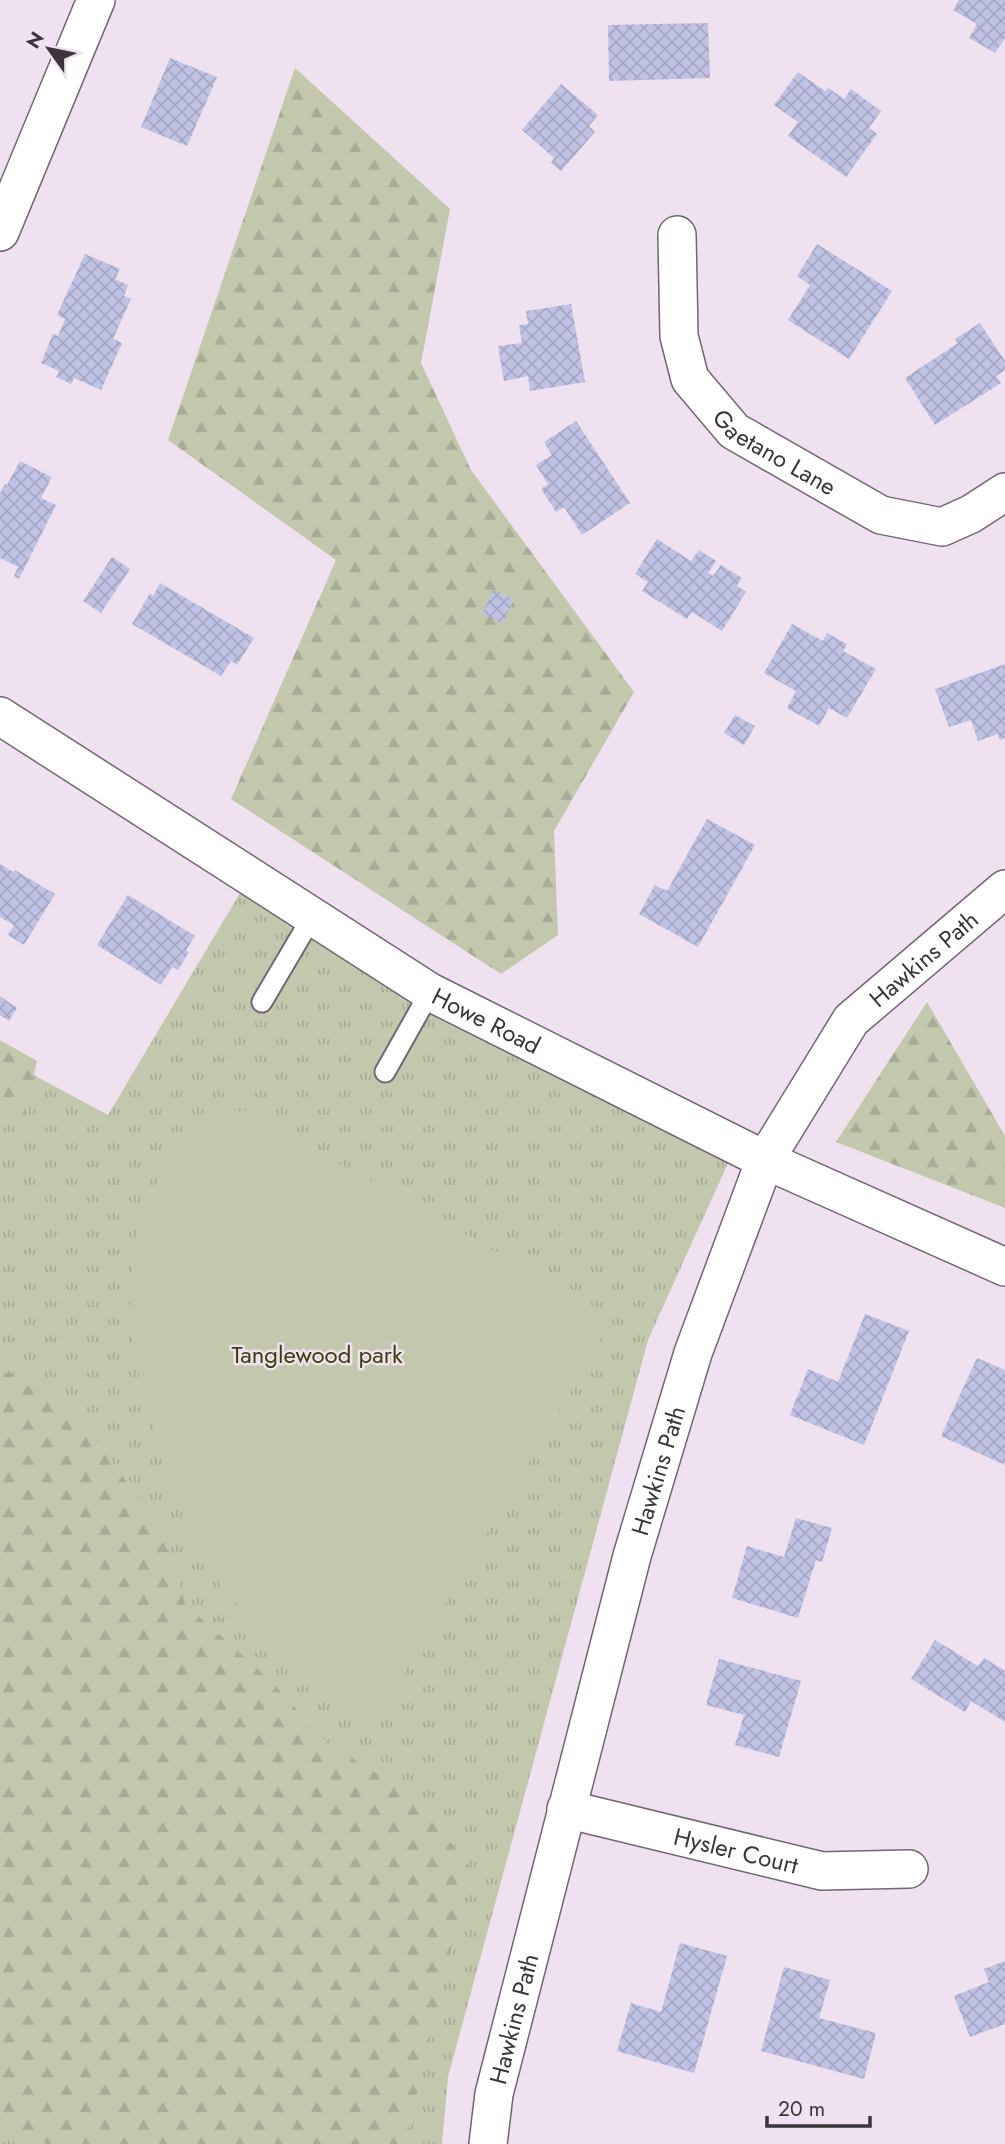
<svg xmlns="http://www.w3.org/2000/svg" width="1005" height="2144" viewBox="0 0 1005 2144" font-family="Jost,sans-serif">
<defs>
<pattern id="grass-tufts" width="24" height="20" patternUnits="userSpaceOnUse" patternTransform="scale(1.75)"><rect width="24" height="20" fill="#c3c8ad"/><path d="M3 7l-1-3M5 7V3M7 7l1-3M15 17l-1-3M17 17v-4M19 17l1-3" fill="none" stroke="#a8ac96"/></pattern>
<pattern id="forest-firs" width="22" height="20" patternUnits="userSpaceOnUse" patternTransform="scale(1.75)"><rect width="22" height="20" fill="#c3c8ad"/><path d="M5 1l3.5 6h-7zM16 11l3.5 6h-7z" fill="#a8ac96"/></pattern>
<pattern id="building-cross-hatch" width="8" height="8" patternUnits="userSpaceOnUse" patternTransform="scale(1.75)"><rect width="8" height="8" fill="#c0c2e4"/><path d="M0 0l8 8M0 8l8-8" fill="none" stroke="#a6a7c4"/></pattern>
</defs>
<rect width="100%" height="100%" fill="#efe1f0"/>
<polygon fill="url(#grass-tufts)" points="240,893 729,1161 648,1340 448,2077 442,2144 0,2144 0,1057 108,1115"/>
<g fill="url(#forest-firs)">
<polygon points="295,68 450,209 421,363 471,470 634,692 554,831 558,935 501,974 231,799 336,560 168,440"/>
<polygon points="927,1002 1005,1136 1005,1208 836,1142"/>
<polygon points="0,1040 37,1061 23,1122 0,1116"/>
<polygon points="0,1372 12,1373 92,1435 166,1535 185,1604 271,1681 326,1742 415,1797 470,1867 409,2128 408,2144 46,2144 0,2120"/>
</g>
<path fill="#c3c8ad" d="M225,1110L245,1111L595,1307L603,1336L372,1728C327,1695 284,1657 247,1615C239,1605 229,1597 222,1587C197,1550 182,1508 167,1466C124,1350 103,1231 195,1133C204,1124 215,1117 225,1110Z"/>
<g fill="url(#building-cross-hatch)">
<polygon points="959,0 1005,0 1005,38 995,53 969,38 977,24 953,10"/>
<polygon points="708,23 710,78 609,81 608,25"/>
<polygon points="170,58 217,77 187,146 141,127"/>
<polygon points="798,72 825,91 828,88 844,99 851,89 881,111 869,128 877,134 846,177 788,136 798,122 774,105"/>
<polygon points="561,84 598,115 589,126 595,132 561,171 551,163 554,158 522,130"/>
<polygon points="817,244 892,291 849,359 788,320 810,285 797,276"/>
<polygon points="85,254 120,269 115,279 128,285 124,296 131,299 113,339 122,343 101,390 74,378 71,384 56,377 59,371 41,363 53,334 58,336 65,319 57,315"/>
<polygon points="571,304 585,382 530,391 528,376 504,381 498,346 522,343 519,325 528,324 526,311"/>
<polygon points="980,323 1005,361 1005,370 996,376 1001,383 935,425 905,378 958,343 955,339"/>
<polygon points="576,421 630,503 582,535 564,507 556,512 541,489 548,484 536,465 552,455 544,442"/>
<polygon points="20,461 52,477 41,498 56,505 19,579 14,576 18,567 0,558 0,493 5,484 7,485"/>
<polygon points="657,539 691,561 699,550 716,561 708,573 713,576 721,565 742,578 737,586 746,592 722,631 692,612 687,619 642,591 648,582 635,574"/>
<polygon points="112,557 130,569 101,613 83,601"/>
<polygon points="160,583 254,638 237,665 231,661 221,676 132,624 150,593 153,596"/>
<polygon points="493,590 514,599 503,623 482,614"/>
<polygon points="792,624 823,641 827,633 847,644 843,651 876,669 847,718 829,708 819,726 787,708 796,691 764,673"/>
<polygon points="1005,664 1005,738 1000,740 998,734 978,741 971,720 949,727 935,689"/>
<polygon points="735,715 755,726 744,745 724,733"/>
<polygon points="707,819 755,845 698,947 639,914 655,885 667,891"/>
<polygon points="0,864 13,872 15,870 55,894 24,945 8,935 14,925 0,917"/>
<polygon points="128,895 195,936 186,950 189,952 178,970 172,967 161,985 97,945"/>
<polygon points="0,996 17,1008 9,1021 0,1015"/>
<polygon points="865,1314 909,1331 864,1445 790,1415 808,1369 838,1382"/>
<polygon points="977,1358 1005,1370 1005,1465 941,1436"/>
<polygon points="796,1518 832,1528 822,1562 816,1560 798,1618 732,1598 747,1546 784,1557"/>
<polygon points="935,1640 978,1666 984,1658 1005,1671 1005,1722 971,1701 965,1712 911,1679"/>
<polygon points="719,1659 801,1681 779,1757 735,1745 744,1715 706,1705"/>
<polygon points="680,1943 727,1956 694,2073 617,2051 631,2003 661,2012"/>
<polygon points="1005,1961 1005,2024 970,2037 954,1996 989,1982 984,1969"/>
<polygon points="784,1967 830,1980 819,2018 876,2033 864,2079 761,2051"/>
</g>
<g fill="none" stroke-linecap="round" stroke-linejoin="round">
<defs>
<g id="lane">
<polyline points="262,1002 312,917"/>
<polyline points="385,1072 430,992"/>
</g>
<g id="street">
<polyline points="0,232 96,0"/>
<path id="s1" d="M677,235L679,336L690,379L734,431L881,515L942,527L971,514L1005,492"/>
<path id="s2" d="M0,716L430,992L765,1160L1005,1267"/>
<path id="s3" d="M566,1809L822,1871L909,1869"/>
<path id="s4" d="M488,2144L494,2094L632,1556L693,1353L765,1160L851,1020L1005,889"/>
</g>
</defs>
<use href="#lane" stroke="#726673" stroke-width="23"/>
<use href="#street" stroke="#726673" stroke-width="40"/>
<use href="#lane" stroke="#fff" stroke-width="19"/>
<use href="#street" stroke="#fff" stroke-width="37"/>
</g>
<g text-anchor="middle" dominant-baseline="central" stroke-width="5" stroke-linejoin="round" paint-order="stroke">
<g font-size="24" fill="#3b353b" stroke="#efe1f0">
<text stroke="none"><textPath href="#s1" startOffset="259">Gaetano Lane</textPath></text>
<text stroke="none"><textPath href="#s4" startOffset="1283">Hawkins Path</textPath></text>
<text stroke="none"><textPath href="#s2" startOffset="574">Howe Road</textPath></text>
<text stroke="none"><textPath href="#s4" startOffset="695">Hawkins Path</textPath></text>
<text stroke="none"><textPath href="#s3" startOffset="175">Hysler Court</textPath></text>
<text stroke="none"><textPath href="#s4" startOffset="128">Hawkins Path</textPath></text>
</g>
<g font-size="24" fill="#394005" stroke="#efe1f0">
<text x="317" y="1354">Tanglewood park</text>
</g>
</g>
<g transform="translate(49 49) rotate(303)" stroke="#efe1f0" stroke-width="5" paint-order="stroke">
<path d="M0-5L12 26L0 18L-12 26Z" fill="#3b353b"/>
<text y="-10" font-size="19" font-weight="bold" text-anchor="middle" fill="#3b353b">N</text>
</g>
<path d="M767 2116v10h103v-10" fill="none" stroke="#3b353b" stroke-width="3.5"/>
<text x="778" y="2116" font-size="21" fill="#3b353b" stroke="#efe1f0" stroke-width="5" paint-order="stroke">20 m</text>
</svg>
